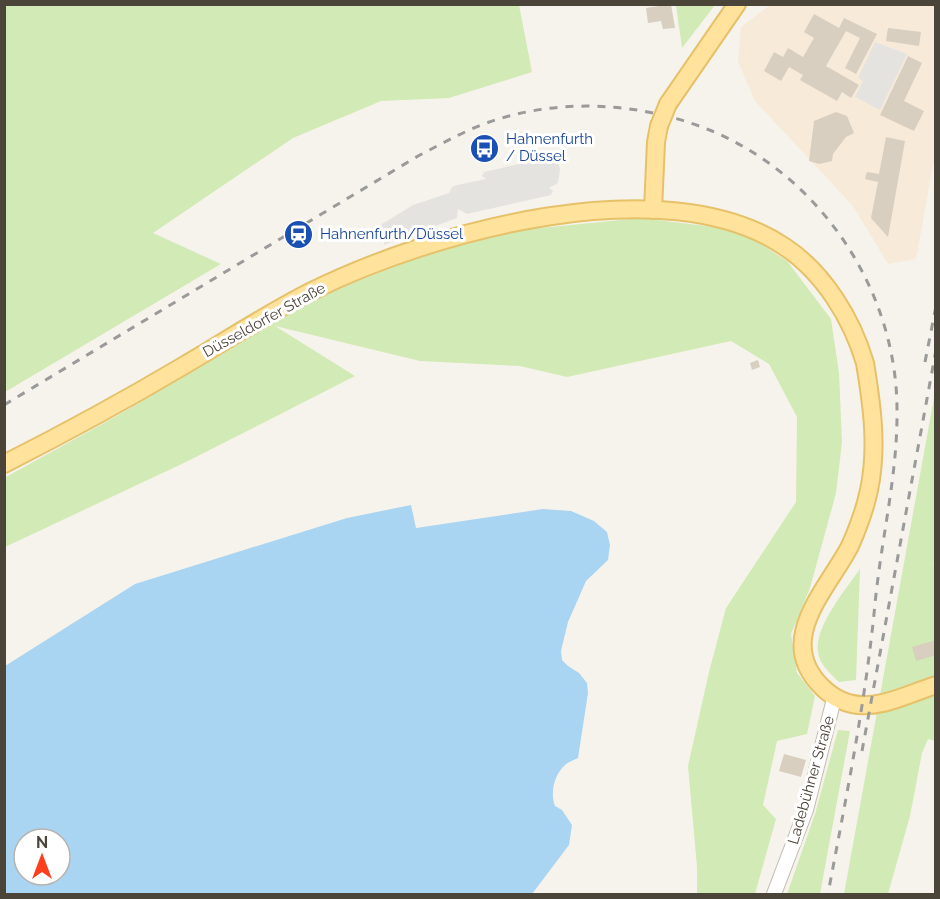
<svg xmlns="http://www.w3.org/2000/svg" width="940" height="899" viewBox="0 0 940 899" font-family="Raleway,sans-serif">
<rect width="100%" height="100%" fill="#f6f3ec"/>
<polygon fill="#f7ead8" points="770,5 935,5 935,154 916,259 888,264 853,206 755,101 738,62 741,27"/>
<g fill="#d2eab5">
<polygon points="4,5 519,5 532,72 449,98 381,101 293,138 153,233 221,264 5,392"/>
<polygon points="676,5 715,5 682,48"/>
<polygon points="640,218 739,230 787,261 831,319 839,373 842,442 836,493 810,588 791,634 797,673 815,696 807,734 777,741 763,805 776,819 755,894 697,894 697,867 688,766 709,672 726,608 796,502 797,417 769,364 731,341 567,377 520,366 420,361 275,326 355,376 188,461 5,547 4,478 115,417 316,298 383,271 448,245 531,229"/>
<polygon points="935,392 936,559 933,564 936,565 935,741 928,739 922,753 910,816 888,894 844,894"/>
<path d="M860,569L856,680L839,682C831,674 819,664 818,652C814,627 846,589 860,569Z"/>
<polygon points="838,730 850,731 820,894 787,894 815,814"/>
</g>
<g fill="#e5e3e0">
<polygon points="875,42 907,54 880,110 855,97 863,81 858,78"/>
<polygon points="541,159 549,164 557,162 557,160 560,169 558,183 549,188 553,191 551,195 467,214 458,209 457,218 384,245 385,237 379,241 378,232 382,224 413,205 449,193 452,187 457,185 486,179 482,176 484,172"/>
</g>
<path fill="#a9d4f2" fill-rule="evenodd" d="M411,505L416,528L543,509L571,511L594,521L607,532L610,545L608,560L586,581L568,622L561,651L562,660L568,666L579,673L587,683L588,693L578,758C574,760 568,762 565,765C554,775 550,793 555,806L562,810L572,825L569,845L532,894H5V666L135,584L347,518ZM24,839H60V875H24Z"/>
<g fill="#d8cfc1">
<polygon points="659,4 671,4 675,28 663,29 661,21 648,23 646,8 659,6"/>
<polygon points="814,14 839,28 844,18 877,34 856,74 845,68 860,38 846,31 826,66 859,85 851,98 842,92 837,101 800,80 803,75 789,67 781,81 764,71 774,52 783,57 788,48 803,57 814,38 804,32"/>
<polygon points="888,28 921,32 919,46 886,41"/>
<polygon points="908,56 922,63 904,101 924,111 914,131 880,115"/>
<polygon points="836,112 847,116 854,133 846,137 833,154 832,161 819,164 809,161 814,121"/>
<polygon points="886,137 905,141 888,237 871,218 878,182 865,179 867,172 879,174"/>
<polygon points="758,360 760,367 752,370 750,363"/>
<polygon points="936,640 936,655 916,661 912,647"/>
<polygon points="784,754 806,760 801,777 779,771"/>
</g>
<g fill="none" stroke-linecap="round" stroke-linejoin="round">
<defs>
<polyline id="minor" points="774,894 806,810 834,699"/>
<g id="major">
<polyline points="668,104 737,4"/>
<polyline points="653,210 656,142 659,126"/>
<path d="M4,464C65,433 124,401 183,366C226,341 268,313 312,291C431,232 665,166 785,247C824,273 852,319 865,363C872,405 878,448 869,490C865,509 858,528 850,546C827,590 774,640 822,687C857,722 896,698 936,685"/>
</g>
</defs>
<use href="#minor" stroke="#c2bbae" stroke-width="16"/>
<use href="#major" stroke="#e6c16a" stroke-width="20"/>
<use href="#minor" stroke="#fff" stroke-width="14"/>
<use href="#major" stroke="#ffe39c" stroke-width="16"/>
<g stroke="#9a9a9a" stroke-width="3" stroke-dasharray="8 8" stroke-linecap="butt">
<polyline points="925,362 936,306"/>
<path d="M4,405L418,156C439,145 459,134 481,125C555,97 639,101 712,131C821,177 896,290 897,408C898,468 884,527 877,586C875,601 874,617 872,632C862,720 844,808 828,894"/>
<polyline points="862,751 936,350"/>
</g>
<defs>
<polyline id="major-bridge" points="659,126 668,104"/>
</defs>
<use href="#major-bridge" stroke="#e6c16a" stroke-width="20" stroke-linecap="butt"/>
<use href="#major-bridge" stroke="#ffe39c" stroke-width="16"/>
</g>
<defs>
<symbol id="bus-disc" viewBox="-11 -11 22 22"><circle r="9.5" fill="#1a4fb4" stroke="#fff"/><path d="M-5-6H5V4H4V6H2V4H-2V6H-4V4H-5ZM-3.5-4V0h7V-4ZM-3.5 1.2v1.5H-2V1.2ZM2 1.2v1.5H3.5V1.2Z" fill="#fff"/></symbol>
<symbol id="station-disc" viewBox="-11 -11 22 22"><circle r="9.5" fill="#1a4fb4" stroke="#fff"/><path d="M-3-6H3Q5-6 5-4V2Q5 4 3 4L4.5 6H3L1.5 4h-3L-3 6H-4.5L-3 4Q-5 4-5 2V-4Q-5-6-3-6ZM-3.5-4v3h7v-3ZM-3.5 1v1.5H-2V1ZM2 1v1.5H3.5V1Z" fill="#fff"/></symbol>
</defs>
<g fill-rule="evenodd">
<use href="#bus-disc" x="468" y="132" width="33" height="33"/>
<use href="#station-disc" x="282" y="218" width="33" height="33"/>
</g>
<g text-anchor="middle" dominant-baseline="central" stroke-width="6" stroke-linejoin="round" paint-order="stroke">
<g font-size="15" fill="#164399" stroke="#fff" text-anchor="start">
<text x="506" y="139">Hahnenfurth<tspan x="506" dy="17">/ Düssel</tspan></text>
<text x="320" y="234">Hahnenfurth/Düssel</text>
</g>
<g font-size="15" fill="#4b4439" stroke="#fff">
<text transform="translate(264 320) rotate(-29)">Düsseldorfer Straße</text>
<text transform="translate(811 780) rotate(-74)">Ladebühner Straße</text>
</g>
</g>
<rect width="940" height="899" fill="none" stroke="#4b4439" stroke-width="12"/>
<g transform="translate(42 857)"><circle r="28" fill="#ffffff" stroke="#b7b4b0" stroke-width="1.5"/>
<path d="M0-4.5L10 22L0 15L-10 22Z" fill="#fc3f1d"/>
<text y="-9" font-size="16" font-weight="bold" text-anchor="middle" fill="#4b4439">N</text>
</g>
</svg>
